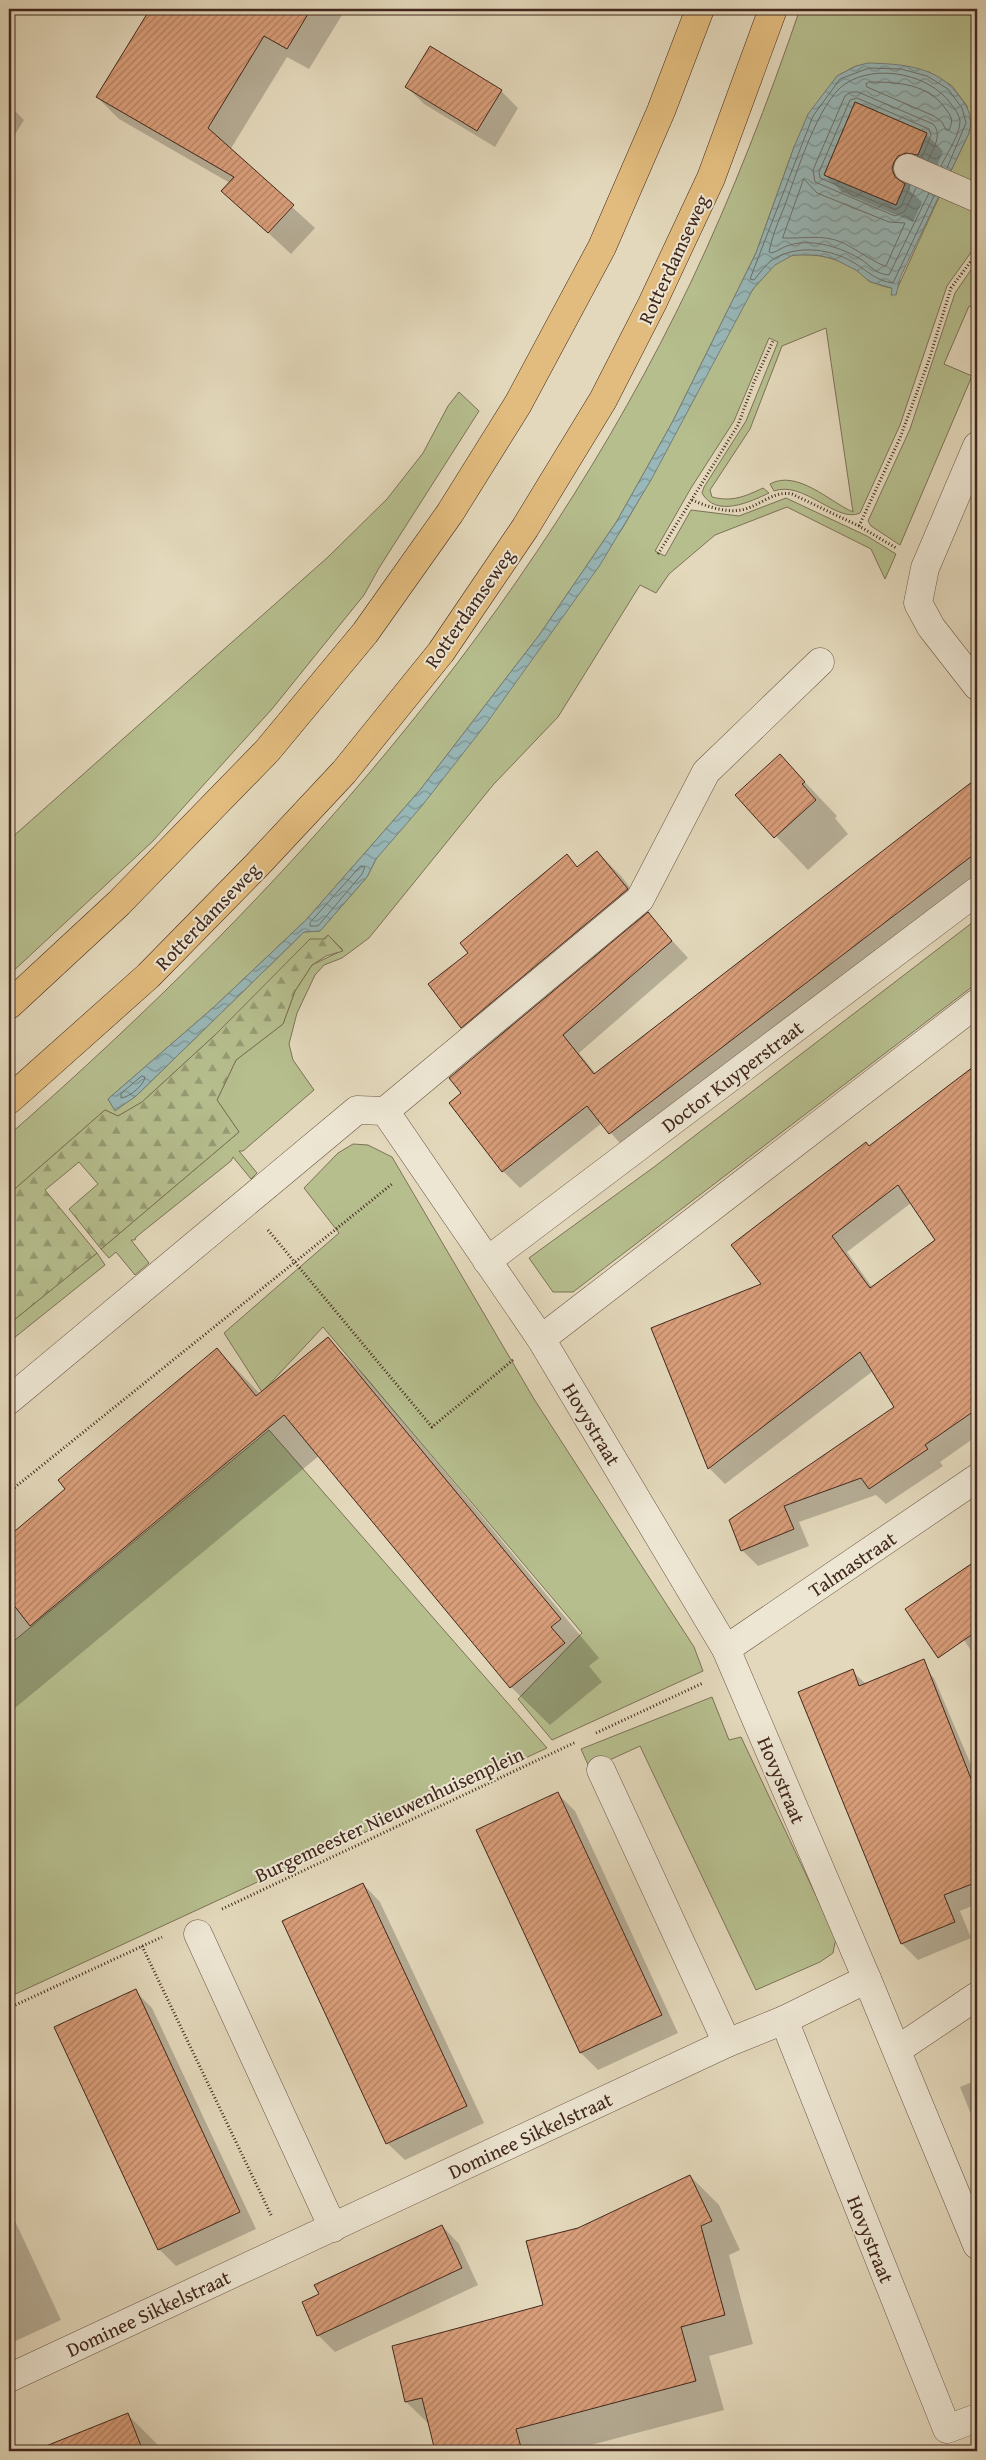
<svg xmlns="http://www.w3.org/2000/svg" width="986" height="2460" viewBox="0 0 986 2460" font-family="'Gentium Book Plus',serif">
<defs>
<pattern id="forest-firs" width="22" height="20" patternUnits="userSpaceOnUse" patternTransform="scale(1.25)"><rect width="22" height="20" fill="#b6be8e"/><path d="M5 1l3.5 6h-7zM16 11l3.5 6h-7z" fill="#969a73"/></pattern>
<pattern id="water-waves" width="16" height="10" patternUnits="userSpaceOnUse" patternTransform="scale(1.25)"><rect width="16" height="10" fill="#98b8b9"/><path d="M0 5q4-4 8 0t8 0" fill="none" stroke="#7e9696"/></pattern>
<pattern id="building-hatch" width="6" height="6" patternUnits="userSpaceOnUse" patternTransform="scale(1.25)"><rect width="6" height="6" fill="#d99e7a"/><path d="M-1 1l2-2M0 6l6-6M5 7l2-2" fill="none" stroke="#b28163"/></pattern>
</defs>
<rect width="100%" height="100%" fill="#e3d8bb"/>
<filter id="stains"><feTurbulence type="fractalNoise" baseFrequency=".004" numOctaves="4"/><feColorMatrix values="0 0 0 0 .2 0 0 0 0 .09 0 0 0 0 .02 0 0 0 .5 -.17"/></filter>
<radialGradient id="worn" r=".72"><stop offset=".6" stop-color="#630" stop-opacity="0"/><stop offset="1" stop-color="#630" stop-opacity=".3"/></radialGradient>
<g fill="#b6be8e" stroke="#7c7256">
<path d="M800,9H977V187L971,180L949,175L969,133L967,106L952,86L929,72L856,66L837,76L794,147L756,253L673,421L617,521L540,634L420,790L306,920L214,1007L108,1099L115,1110L136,1096L304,932L320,931L367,877L376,859L622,529C653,477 680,424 708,371C722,344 735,313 754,288C763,275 778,258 795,255C815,253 839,258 856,270C873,281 875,286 897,289L940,195L977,207V244L947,286L900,425L860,513C837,524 804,480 774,491L770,484C797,469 830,502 853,512L826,328L782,346L750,429L710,490L712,497C732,502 744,497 763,488L769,493C750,502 716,518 702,493L704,487L746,421L778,342L769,338L734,421L691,488L655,551L665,556L691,510L739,516L786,498L867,536L896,554L885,579L871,549L787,507L715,535L669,574L656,593L640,585L558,717L493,785L369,938L342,958L324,965L315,975L297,1013L289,1044L293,1060L314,1090L243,1151H239L257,1173L251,1179L233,1157L231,1161L136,1237L135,1240H131L149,1263L135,1275L116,1252L109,1258L101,1249L239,1132L217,1100L236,1060L283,1024L295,991L312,965L343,950L328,935L215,1035L142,1102L118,1116L105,1110L9,1194V1135C288,890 530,619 691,282C733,193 768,102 800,9Z"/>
<polygon points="977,261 977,309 969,306 944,364 972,376 900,545 871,526 868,521 910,429 955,293"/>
<polygon points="459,392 479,411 379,568 364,595 272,709 153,841 9,975 9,840 328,557 387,499 423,453 448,406"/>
<polygon points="977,919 977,983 573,1292 553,1292 529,1258 654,1167"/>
<polygon points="353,1144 368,1145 392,1157 534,1399 694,1647 703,1671 552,1740 518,1699 582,1633 323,1327 262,1392 224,1333 339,1233 304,1188 338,1153"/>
<polygon points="97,1253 105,1265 9,1342 9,1324"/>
<polygon points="269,1430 547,1748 9,1997 9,1645"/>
<polygon points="712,1697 729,1740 741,1737 836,1938 833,1953 820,1962 756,1990 640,1746 590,1769 581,1749"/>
</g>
<polygon fill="url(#forest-firs)" stroke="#7c7256" points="328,935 343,951 326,956 312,965 295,991 283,1024 236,1060 217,1100 239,1132 101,1249 69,1209 98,1184 79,1162 45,1190 97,1253 9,1324 9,1194 105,1110 118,1116 142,1102 215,1035 310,939 325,939"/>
<path fill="url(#water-waves)" stroke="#767e7b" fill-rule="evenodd" d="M868,63C903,64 938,66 960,97C969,109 973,118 969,133L900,278L896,295H891L892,288L870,282L856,270L834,259L817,255H793L775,265L753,289L651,480L600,565L486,724L421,807L376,859L367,877L320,931L304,932L136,1096L115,1111L108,1099L214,1007L306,920L420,790L540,634L617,521L673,421L756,253L794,147L808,114L837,76L856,66ZM855,102L927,133L896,205L824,175Z"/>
<g fill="#0003" fill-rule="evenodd">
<polygon points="152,9 335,9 342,15 309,69 287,57 230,150 315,228 291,254 223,191 230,183 119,119 97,97"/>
<polygon points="407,87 501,91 518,108 495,147 424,104"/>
<polygon points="9,105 24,120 9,144"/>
<polygon points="926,134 943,151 935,172 910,180 910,191 922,202 913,222 842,192 825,175"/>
<polygon points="780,756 837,816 835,818 848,834 808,870 737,795"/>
<polygon points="972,783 977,788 977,881 626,1150 602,1123 520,1188 503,1171 463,1094 485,1050 462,1027 470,953 567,856 578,868 597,852 621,876 650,913 648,914 688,958 579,1053 596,1074"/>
<polygon points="977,1057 977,1064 974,1060"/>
<path d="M977,1066V1436L940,1462L943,1466L886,1504L876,1495L799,1522L809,1546L758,1566L742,1550L730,1520L895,1407L873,1371L725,1484L709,1468L653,1329L763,1285L870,1147ZM911,1203L936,1240L872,1287L847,1252Z"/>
<polygon points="328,1339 366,1377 599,1658 589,1666 602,1682 550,1725 511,1687 320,1455 9,1713 9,1537 67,1489 217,1349 260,1394"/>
<polygon points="977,1562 977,1660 933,1592"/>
<polygon points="918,1662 934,1678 977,1779 977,1904 960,1911 971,1938 918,1960 902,1944 852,1671 866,1684"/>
<polygon points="558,1794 575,1811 678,2033 598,2070 581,2053 478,1831"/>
<polygon points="363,1884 380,1902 484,2123 405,2160 387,2143"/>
<polygon points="135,1991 152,2008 256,2229 176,2266 159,2249"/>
<polygon points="977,2080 977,2129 960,2087"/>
<polygon points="690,2176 719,2205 740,2250 729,2255 753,2344 709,2356 724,2410 568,2451 436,2451 430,2425 406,2402 393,2347 545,2306 578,2229"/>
<polygon points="9,2208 61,2320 9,2344"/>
<polygon points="442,2226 459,2244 478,2285 335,2352 318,2335 320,2294"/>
<polygon points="127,2414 156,2443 160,2451 37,2451"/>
</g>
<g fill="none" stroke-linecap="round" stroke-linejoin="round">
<g stroke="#6d706b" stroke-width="1">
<path d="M870,82C898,82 928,84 945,108C951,116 954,120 949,130H946L942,122L934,116L867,87L866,84Z"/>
<path d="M804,179L817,193L889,222L905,223L886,266C880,266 851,246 841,242C822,234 802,239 783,238Z"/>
<polyline points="910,185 901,207 895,210 820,178 819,172 850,100 857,98 929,129 931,135 922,158"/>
<path d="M916,188L905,211L895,216L815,182L813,170L845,96L851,92H858L933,124C943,135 933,149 928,160"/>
<path d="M929,193L889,275C876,274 872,267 862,260C843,248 813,238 790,245C784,246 778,251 772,253L769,252C772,236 779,220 785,205C796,175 818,102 845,84C876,63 930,74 951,104C955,109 959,114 960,121C960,135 947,153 941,166"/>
<path d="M934,196L893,283C878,281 871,274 859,266C835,249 798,243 772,260C765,265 760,273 754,280L750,279L813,116L840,79L869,68L901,69L927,76L948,89L962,108L966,123L947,168"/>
<polygon points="361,866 365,867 362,874 318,926 310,926 310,923"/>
<path d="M142,1076L145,1077C144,1085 130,1097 121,1098V1094Z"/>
</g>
</g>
<g fill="url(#building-hatch)" stroke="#42271d" fill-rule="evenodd">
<polygon points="150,9 311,9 287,49 264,36 208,128 294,205 268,233 221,191 234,177 96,97"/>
<polygon points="430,46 502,90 477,131 405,87"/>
<polygon points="855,102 927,133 918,155 906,153 898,156 894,162 892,169 895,177 905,184 896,205 824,175"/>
<polygon points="780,754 805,782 802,784 816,800 774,838 735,795"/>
<polygon points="977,778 977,852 609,1134 587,1106 502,1172 449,1103 461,1093 449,1078 648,912 672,941 563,1035 594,1074"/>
<polygon points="597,851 628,889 461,1028 428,984 468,953 460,943 567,854 577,867"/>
<path d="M977,1064V1409L925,1445L928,1449L869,1489L861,1478L784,1506L794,1529L741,1551L729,1520L894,1407L860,1352L708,1469L651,1328L761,1284L731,1245L866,1142L869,1146ZM898,1185L935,1240L870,1288L832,1236Z"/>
<polygon points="328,1337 561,1619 551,1627 565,1643 510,1688 284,1415 30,1626 9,1599 9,1536 65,1489 58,1480 217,1348 256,1396"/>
<polygon points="977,1560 977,1631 938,1658 905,1609"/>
<polygon points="924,1659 977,1794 977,1882 944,1895 955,1922 901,1944 798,1692 853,1669 859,1686"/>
<polygon points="558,1792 662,2015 580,2053 476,1830"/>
<polygon points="363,1883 467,2106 386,2144 282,1921"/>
<polygon points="136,1989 240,2212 158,2250 54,2027"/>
<polygon points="690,2175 712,2221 701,2226 725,2315 681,2327 696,2381 516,2429 522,2451 435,2451 422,2398 405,2402 392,2346 543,2305 526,2241 578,2228"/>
<polygon points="442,2225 462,2268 317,2336 302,2302 319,2294 314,2285"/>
<polygon points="128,2413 143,2451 37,2451 36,2450"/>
</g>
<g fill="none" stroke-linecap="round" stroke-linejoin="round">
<defs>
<g id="minor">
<polyline points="908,168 977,198"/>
<polyline points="977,446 925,568 918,603 931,627 977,686"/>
<polyline points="385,1111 640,899 706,772 820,662"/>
<polyline points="487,1261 977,891"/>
<polyline points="541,1339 977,1003"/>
<polyline points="9,1400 357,1110 385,1111 541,1339 726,1649 867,1979 977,2245"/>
<polyline points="726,1649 977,1478"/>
<polyline points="601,1770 727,2043"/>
<polyline points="198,1934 333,2228"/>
<polyline points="784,2020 947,2429 977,2418"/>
<polyline points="897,2050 977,1996"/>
<polyline points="9,2378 727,2043 784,2020 867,1979"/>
</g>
<g id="major">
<polyline points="9,1005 119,903 267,751 365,633 450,513 518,404 602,247 661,111 700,9"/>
<polyline points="9,1100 148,976 257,865 344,772 441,652 525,528 603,400 652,304 711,178 773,9"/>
</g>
</defs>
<use href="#minor" stroke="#6a5344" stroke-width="29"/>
<use href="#major" stroke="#42271d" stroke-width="29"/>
<g stroke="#42271d" stroke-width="3" stroke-dasharray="1 2.5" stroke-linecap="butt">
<path d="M692,500C706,506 725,513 741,510C759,507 773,490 792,494L859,526L896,548"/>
<polyline points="859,526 900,438 929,360 951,288 977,253"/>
<polyline points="658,554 738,425 754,382 773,341"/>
<polyline points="268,1230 432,1427 513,1360"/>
<polyline points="9,1492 392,1184"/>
<polyline points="596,1733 703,1683"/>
<polyline points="222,1909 576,1742"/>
<polyline points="142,1946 272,2217"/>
<polyline points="9,2008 162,1937"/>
</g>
<use href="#minor" stroke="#ede6d3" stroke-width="28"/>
<use href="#major" stroke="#e2bc7e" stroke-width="28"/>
</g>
<g text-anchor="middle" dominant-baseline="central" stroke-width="4" stroke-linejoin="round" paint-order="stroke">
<g font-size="20" fill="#42271d" stroke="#ede6d3">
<text transform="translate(673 259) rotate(-65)">Rotterdamseweg</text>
<text transform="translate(469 608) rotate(-55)">Rotterdamseweg</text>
<text transform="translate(207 916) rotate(-46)">Rotterdamseweg</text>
<text transform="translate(732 1076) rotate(-37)">Doctor Kuyperstraat</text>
<text transform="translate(592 1424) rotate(59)">Hovystraat</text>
<text transform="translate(852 1564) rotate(-34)">Talmastraat</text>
<text transform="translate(782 1780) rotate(67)">Hovystraat</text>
<text transform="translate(389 1814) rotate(-25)">Burgemeester Nieuwenhuisenplein</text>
<text transform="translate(530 2135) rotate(-25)">Dominee Sikkelstraat</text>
<text transform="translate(871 2239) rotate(68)">Hovystraat</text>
<text transform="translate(148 2313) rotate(-25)">Dominee Sikkelstraat</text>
</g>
</g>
<rect width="986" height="2460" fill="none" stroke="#e3d8bb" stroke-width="30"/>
<rect x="10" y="10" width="966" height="2440" fill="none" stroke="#42271d" stroke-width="2.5"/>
<rect x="15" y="15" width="956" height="2430" fill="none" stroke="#42271d"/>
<rect width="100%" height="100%" filter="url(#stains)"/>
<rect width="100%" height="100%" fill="url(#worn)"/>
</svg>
